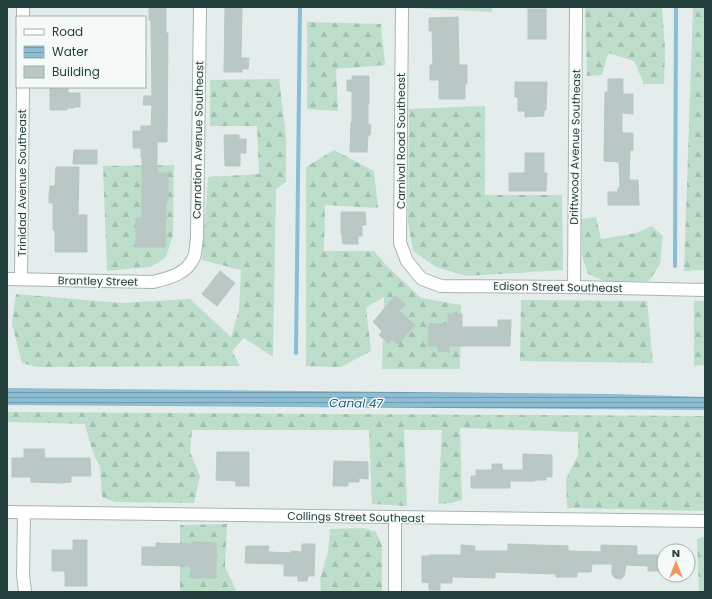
<svg xmlns="http://www.w3.org/2000/svg" width="712" height="599" viewBox="0 0 712 599" font-family="Poppins,sans-serif">
<defs>
<pattern id="forest-firs" width="22" height="20" patternUnits="userSpaceOnUse"><rect width="22" height="20" fill="#bddecb"/><path d="M5 1l3.5 6h-7zM16 11l3.5 6h-7z" fill="#a2c0af"/></pattern>
<pattern id="water-rules" width="6" height="5" patternUnits="userSpaceOnUse"><rect width="6" height="5" fill="#8cbdd2"/><path d="M0 2.5h6" fill="none" stroke="#729bac"/></pattern>
</defs>
<rect width="100%" height="100%" fill="#e4edeb"/>
<g fill="url(#forest-firs)">
<polygon points="412,7 492,7 492,12 412,8"/>
<polygon points="585,7 662,7 665,49 664,84 644,84 634,61 608,53 602,75 587,76"/>
<polygon points="693,7 705,7 705,270 684,271"/>
<polygon points="307,22 381,24 385,65 336,69 338,111 307,109"/>
<polygon points="279,79 286,137 286,182 276,189 273,357 244,338 232,351 240,366 37,367 22,363 12,324 16,294 121,303 190,299 231,337 239,310 241,270 202,260 208,177 259,174 257,126 210,126 210,80"/>
<polygon points="485,106 485,195 562,195 563,270 467,276 436,267 413,251 408,222 409,109"/>
<polygon points="334,150 374,171 378,208 325,205 324,251 374,251 386,265 421,298 461,305 460,369 382,369 384,297 366,308 371,351 341,367 306,366 306,167"/>
<polygon points="174,165 173,235 166,257 151,267 107,271 103,166"/>
<polygon points="596,217 601,239 636,233 652,226 663,236 660,264 649,281 607,282 588,274 582,256 581,219"/>
<polygon points="521,300 647,301 653,363 520,361"/>
<polygon points="694,301 705,301 705,365 694,366"/>
<polygon points="7,412 705,416 705,511 567,508 566,479 578,455 578,432 460,428 462,500 451,503 438,504 442,430 404,430 407,506 372,504 369,430 192,430 190,452 200,476 194,503 115,502 102,497 100,467 92,450 85,424 7,422"/>
<polygon points="227,524 225,567 237,592 180,592 180,525"/>
<polygon points="364,528 376,532 382,545 382,592 321,592 320,579 328,552 330,529"/>
<polygon points="702,537 705,537 705,592 699,592 697,539"/>
</g>
<polygon fill="url(#water-rules)" points="7,388 613,394 705,397 705,410 7,405"/>
<g fill="none" stroke-linecap="round" stroke-linejoin="round">
<g stroke="#8cbdd2" stroke-width="4">
<polyline points="675,266 676,7"/>
<polyline points="296,353 300,7"/>
</g>
</g>
<g fill="#b9c8c4" stroke="#b6c7c3">
<polygon points="149,7 166,7 166,33 168,33 167,142 157,142 157,173 168,173 168,202 166,202 165,247 136,247 136,218 142,218 142,158 141,158 141,148 133,148 133,131 141,131 141,126 151,126 152,105 143,105 144,96 152,96 151,20 149,20"/>
<polygon points="225,7 242,7 241,58 249,58 248,69 242,69 242,72 224,72"/>
<rect x="528" y="9" width="18" height="30"/>
<polygon points="458,17 459,65 467,65 467,84 465,84 465,99 439,99 439,80 430,80 430,65 433,65 432,31 429,31 429,18"/>
<polygon points="352,76 369,76 369,104 368,104 368,124 371,125 370,135 368,135 367,152 350,152 351,122 352,122 352,91 347,91 347,80 352,80"/>
<polygon points="608,79 623,79 623,94 633,94 633,114 622,113 622,133 633,133 633,150 630,150 629,180 638,180 639,205 608,205 608,192 618,192 618,188 620,188 619,162 604,161 605,92 608,92"/>
<polygon points="515,82 547,82 546,110 544,110 544,116 525,117 525,111 518,111 518,97 515,97"/>
<polygon points="50,87 68,87 68,93 80,93 80,107 74,107 74,108 67,108 67,110 50,110"/>
<polygon points="224,135 239,135 239,139 246,139 246,153 240,153 240,166 225,166"/>
<polygon points="74,150 97,150 97,164 73,164"/>
<polygon points="525,153 544,153 544,173 547,173 546,191 509,191 509,173 525,173"/>
<polygon points="56,167 79,167 78,215 87,215 87,252 55,252 55,230 53,230 53,203 49,203 49,196 50,186 55,186"/>
<polygon points="341,212 365,212 366,225 362,225 362,236 358,236 358,244 343,244 342,234 341,234"/>
<polygon points="220,271 235,283 217,306 202,294"/>
<polygon points="395,296 405,304 399,311 415,325 398,344 392,339 389,343 379,335 382,331 373,322"/>
<polygon points="448,314 462,314 462,327 498,327 498,320 511,320 510,346 449,346 449,352 438,351 438,346 428,346 429,324 448,324"/>
<polygon points="24,449 44,449 45,458 90,458 91,476 71,476 71,482 61,483 31,482 31,477 12,477 12,458 24,458"/>
<polygon points="217,452 249,452 249,486 236,486 236,481 216,480"/>
<polygon points="523,454 552,455 552,477 546,477 546,480 535,480 535,481 510,481 510,488 471,488 471,476 476,476 476,470 492,470 492,464 502,464 502,470 523,470"/>
<polygon points="334,461 368,462 368,479 359,478 359,482 348,482 348,486 333,486"/>
<polygon points="73,540 87,540 87,586 65,586 65,571 52,571 52,550 73,550"/>
<polygon points="192,542 216,543 216,578 191,578 191,566 142,565 142,547 156,547 156,543 192,544"/>
<polygon points="302,544 315,544 314,576 308,576 307,581 298,581 298,576 284,576 284,564 245,563 246,546 269,546 268,552 291,553 291,551 302,552"/>
<polygon points="508,544 568,546 568,551 601,552 601,545 637,546 637,555 664,555 664,571 648,571 648,566 626,565 624,576 621,579 615,578 612,574 612,564 592,564 591,572 577,572 577,577 556,577 556,574 495,572 495,578 452,577 452,583 440,583 440,590 429,590 429,583 422,582 422,556 429,556 429,555 461,555 461,545 475,546 475,551 508,551"/>
</g>
<g fill="none" stroke-linecap="round" stroke-linejoin="round">
<defs>
<g id="minor">
<polyline points="402,7 400,243 407,261 415,271 422,279 441,286 574,287 705,290"/>
<polyline points="23,17 23,7"/>
<path d="M7,279L153,282C169,278 187,274 194,257C196,251 196,244 197,238L200,7"/>
<polyline points="21,279 23,87"/>
<polyline points="574,287 576,7"/>
<polyline points="7,512 705,521"/>
<polyline points="24,513 23,574 25,592"/>
<polyline points="395,592 395,518"/>
</g>
</defs>
<use href="#minor" stroke="#a6b5b3" stroke-width="14"/>
<use href="#minor" stroke="#fff" stroke-width="12"/>
</g>
<g text-anchor="middle" dominant-baseline="central" stroke-width="3" stroke-linejoin="round" paint-order="stroke">
<g font-size="11" fill="#233f3c" stroke="#f5faf8">
<text transform="translate(198 140) rotate(-89)">Carnation Avenue Southeast</text>
<text transform="translate(401 141) rotate(-90)">Carnival Road Southeast</text>
<text transform="translate(575 147) rotate(-89)">Driftwood Avenue Southeast</text>
<text transform="translate(22 183) rotate(-90)">Trinidad Avenue Southeast</text>
<text transform="translate(98 281) rotate(1)">Brantley Street</text>
<text transform="translate(558 287) rotate(1)">Edison Street Southeast</text>
<text transform="translate(356 517) rotate(1)">Collings Street Southeast</text>
</g>
<g font-size="12" font-style="italic" fill="#1d5e7c" stroke="#f5faf8">
<text transform="translate(356 403) rotate(1)">Canal 47</text>
</g>
</g>
<rect width="712" height="599" fill="none" stroke="#233f3c" stroke-width="16"/>
<rect x="16" y="16" width="130" height="72" fill="#f5faf8" stroke="#a1afad"/>
<rect x="24" y="29" width="20" height="6" fill="#ffffff" stroke="#a1afad"/>
<text x="52" y="36" font-size="12" fill="#233f3c">Road</text>
<rect x="24" y="46" width="20" height="12" fill="url(#water-rules)" stroke="#a1afad"/>
<text x="52" y="56" font-size="12" fill="#233f3c">Water</text>
<rect x="24" y="66" width="20" height="12" fill="#b9c8c4" stroke="#a1afad"/>
<text x="52" y="76" font-size="12" fill="#233f3c">Building</text>
<g transform="translate(676 563)"><circle r="19" fill="#f5faf8" stroke="#a1afad"/>
<path d="M0-3L7 15L0 10L-7 15Z" fill="#f1975e"/>
<text y="-6" font-size="11" font-weight="bold" text-anchor="middle" fill="#233f3c">N</text>
</g>
</svg>
